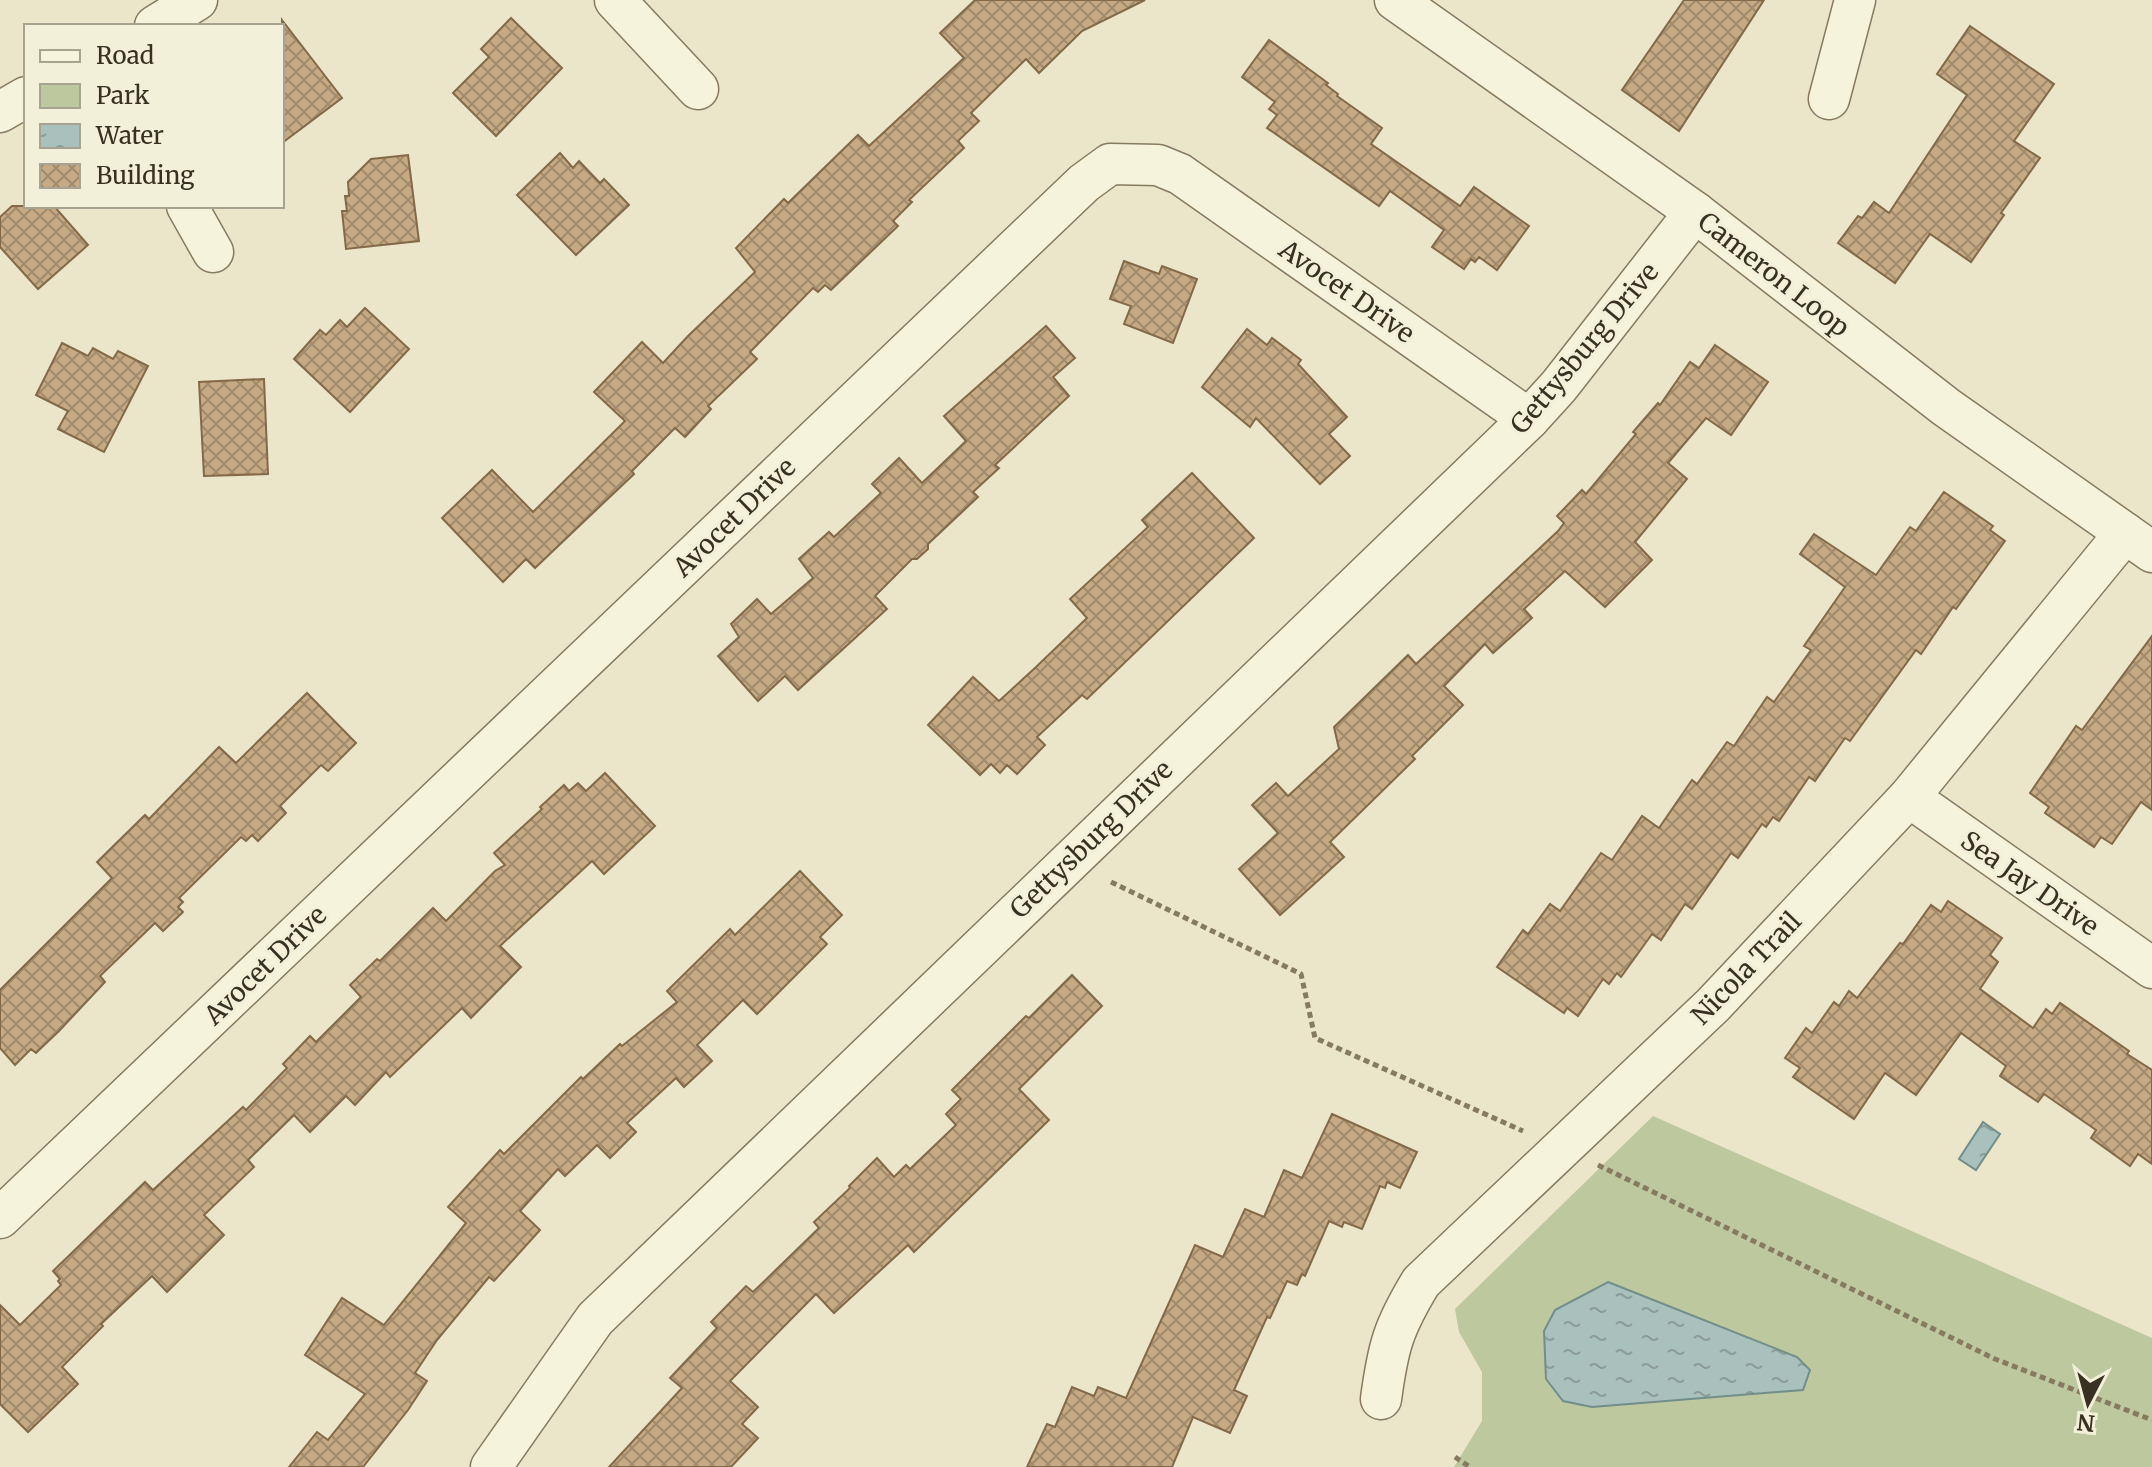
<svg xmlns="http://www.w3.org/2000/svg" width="2152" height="1467" viewBox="0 0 2152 1467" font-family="Merriweather,serif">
<defs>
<pattern id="water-ripples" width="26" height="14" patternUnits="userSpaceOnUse" patternTransform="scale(2)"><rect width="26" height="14" fill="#aac0bd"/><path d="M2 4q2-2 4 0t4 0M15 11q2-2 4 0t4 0" fill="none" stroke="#8b9c99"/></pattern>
<pattern id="building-cross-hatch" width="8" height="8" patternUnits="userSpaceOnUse" patternTransform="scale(2)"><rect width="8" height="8" fill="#c5aa84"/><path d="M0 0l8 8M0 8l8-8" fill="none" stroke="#a18b6c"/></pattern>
</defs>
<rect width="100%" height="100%" fill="#ebe6ca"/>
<polygon fill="#bdc89f" points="1653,1116 2152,1338 2152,1467 1454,1467 1482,1421 1482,1372 1459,1332 1455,1309"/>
<g fill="url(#water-ripples)" stroke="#718e8b" stroke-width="2">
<polygon points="1983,1122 2000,1134 1976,1170 1959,1159"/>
<polygon points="1608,1282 1797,1357 1810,1370 1803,1390 1592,1407 1563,1401 1546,1379 1544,1331 1555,1310"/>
</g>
<g fill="url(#building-cross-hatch)" stroke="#836948" stroke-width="2">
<polygon points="975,0 1145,0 1082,31 1039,73 1026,59 971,113 979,121 958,141 964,148 909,200 912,202 893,221 898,226 831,290 825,285 818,292 813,288 750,352 757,359 708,406 711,409 685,437 675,428 632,471 634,474 535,568 526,559 503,582 442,518 492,470 533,512 625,421 594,392 642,342 663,363 688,336 755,272 736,248 784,199 788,203 858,135 869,146 964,58 940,33"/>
<polygon points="1684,0 1764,0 1679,131 1622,90"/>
<polygon points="511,18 562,68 496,136 453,93 489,57 481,49"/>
<polygon points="282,20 342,98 282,143"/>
<polygon points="1970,26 2054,84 2014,141 2040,158 2001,213 2004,215 1971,262 1930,234 1895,283 1838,243 1858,216 1862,218 1874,202 1889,213 1967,95 1937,74"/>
<polygon points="1269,40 1328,83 1326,85 1338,94 1337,96 1382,128 1371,144 1460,206 1474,187 1529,226 1497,270 1479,257 1475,262 1471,259 1464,269 1432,247 1444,230 1390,191 1379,206 1267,128 1277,115 1269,109 1275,102 1242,77"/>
<polygon points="560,153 573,168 579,161 600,183 604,179 629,205 576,255 517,195"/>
<polygon points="408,155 419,241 346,249 342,211 347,211 345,196 349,196 348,182 371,159"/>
<polygon points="12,206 54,206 88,245 38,289 0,247 0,217"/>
<polygon points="1124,261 1159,274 1162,266 1197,279 1173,343 1124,324 1131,306 1110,299"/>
<polygon points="365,308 409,349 350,412 294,359 320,330 326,335 340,320 347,327"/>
<polygon points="1046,326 1075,358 1053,377 1069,396 995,465 999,468 973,492 978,497 928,544 928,549 917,559 912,559 875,596 887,609 798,690 785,676 758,701 718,656 739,637 731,624 757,599 771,614 813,578 799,559 829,532 834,537 881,493 872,484 899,458 922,483 966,441 944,416"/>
<polygon points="1247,329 1267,345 1272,338 1301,360 1298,364 1347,417 1329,434 1350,456 1320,484 1256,418 1250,427 1202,387"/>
<polygon points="62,343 88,356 93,348 113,359 118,351 148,366 104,452 58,429 68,411 36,395"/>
<polygon points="1715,345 1768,382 1731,435 1706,418 1668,463 1687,479 1635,542 1652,560 1605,607 1565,571 1524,609 1532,618 1493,653 1485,644 1444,686 1463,705 1412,756 1415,759 1330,842 1344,857 1280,915 1239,869 1278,833 1252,805 1276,783 1288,796 1339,749 1334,727 1408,655 1416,664 1558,531 1564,523 1557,516 1582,490 1586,494 1636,434 1633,432 1658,403 1660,405 1690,362 1699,368"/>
<polygon points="264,379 268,474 204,476 199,382"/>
<polygon points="1192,473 1254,538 1087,699 1082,695 1037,737 1045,745 1017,774 1007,765 1000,773 991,764 980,775 928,725 973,677 999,701 1036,667 1087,618 1070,599 1148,527 1142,520"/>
<polygon points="1944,492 1993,526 1990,530 2005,541 1956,609 1953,607 1921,654 1916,650 1850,741 1845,738 1815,781 1809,777 1779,821 1773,817 1766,827 1762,824 1738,858 1731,853 1692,909 1685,904 1661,940 1652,934 1621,977 1617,973 1609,984 1603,979 1578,1016 1567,1008 1564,1013 1497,967 1523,930 1528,934 1550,904 1560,911 1601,853 1612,860 1642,816 1659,828 1692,780 1697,784 1727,742 1734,746 1767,697 1774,702 1811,650 1804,646 1845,587 1800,554 1814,534 1876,575 1910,527 1916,531"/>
<polygon points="2152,636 2152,810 2141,802 2112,844 2101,837 2094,847 2045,813 2049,807 2030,793 2076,726 2082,730"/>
<polygon points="307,693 356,743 328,771 321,765 280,806 286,813 258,841 252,835 246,841 241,837 179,898 183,902 178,907 183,912 163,931 155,923 100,976 105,982 59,1031 36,1053 31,1049 15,1065 0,1048 0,990 112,878 97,862 145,815 149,819 219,747 236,763"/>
<polygon points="605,773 655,826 604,874 592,861 500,946 521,967 471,1018 462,1008 390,1077 386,1072 355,1105 346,1096 310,1132 294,1115 248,1160 254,1167 204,1215 224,1235 167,1292 152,1276 101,1324 103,1326 62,1367 78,1384 28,1432 0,1404 0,1305 20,1325 61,1285 58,1281 60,1279 53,1271 145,1182 153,1190 243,1107 246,1110 287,1068 283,1064 310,1036 316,1042 361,997 350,985 377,959 380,961 433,908 446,921 495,871 505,865 494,853 542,809 540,807 564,785 569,791 578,783 586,791"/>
<polygon points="800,871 842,915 820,937 827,944 757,1014 743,1000 697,1045 712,1061 684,1087 676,1078 627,1123 636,1132 610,1158 597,1145 565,1176 558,1169 520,1211 540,1230 494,1281 489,1277 437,1340 415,1373 427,1381 408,1410 363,1467 289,1467 317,1432 328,1440 365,1394 305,1355 342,1298 384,1325 466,1223 448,1207 500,1150 504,1154 581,1077 583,1079 620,1044 622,1046 677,1002 667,991 730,929 735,935"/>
<polygon points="1948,901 2002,938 1990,955 1998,962 1980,989 2033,1028 2046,1009 2052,1014 2060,1003 2129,1051 2127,1054 2152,1070 2152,1164 2138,1154 2130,1166 2091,1138 2096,1130 2044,1094 2038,1102 2000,1076 2006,1066 1961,1033 1916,1095 1885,1073 1854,1119 1793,1077 1800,1068 1785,1058 1806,1028 1812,1033 1834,1002 1839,1006 1849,991 1857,998 1900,943 1903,944 1931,905 1941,912"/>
<polygon points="1072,975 1102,1006 1019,1089 1049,1120 914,1252 908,1245 834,1313 816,1294 730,1381 758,1407 742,1424 758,1438 731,1467 609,1467 682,1388 670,1378 717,1328 711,1322 746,1286 753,1292 819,1228 814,1222 850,1188 849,1186 877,1158 894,1177 906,1165 910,1169 956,1125 946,1114 961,1099 952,1090 1026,1016 1029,1018"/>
<polygon points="1332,1114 1417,1152 1400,1188 1387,1182 1385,1188 1380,1186 1362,1229 1344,1222 1342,1227 1329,1221 1305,1276 1302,1274 1297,1285 1287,1281 1270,1318 1267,1317 1234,1390 1247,1396 1230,1433 1193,1417 1172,1467 1027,1467 1047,1424 1055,1427 1072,1387 1094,1396 1098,1387 1126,1398 1195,1245 1223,1257 1245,1209 1264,1217 1284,1170 1302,1178"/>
</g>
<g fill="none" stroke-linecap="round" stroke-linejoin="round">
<defs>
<g id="minor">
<polyline points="615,0 698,89"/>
<polyline points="1395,0 1695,212 1946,407 2152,552"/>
<polyline points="155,26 197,0"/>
<polyline points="1829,99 1855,0"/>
<polyline points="0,112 26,97"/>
<polyline points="187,206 213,252"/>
<polyline points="1909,797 2152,968"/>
<polyline points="0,1218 1084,183 1110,164 1158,165 1180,174 1529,419"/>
<path d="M1381,1399C1388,1347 1393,1328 1421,1282L1713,1005L1909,797L2125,533"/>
<polyline points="491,1467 595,1319 1529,419 1559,386 1695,212"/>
</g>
</defs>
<use href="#minor" stroke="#867a60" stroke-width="43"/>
<g stroke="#867a60" stroke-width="5" stroke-dasharray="6 4" stroke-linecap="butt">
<polyline points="1111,882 1301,974 1315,1038 1523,1131"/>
<polyline points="1598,1165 1995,1359 2152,1420"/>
<polyline points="1455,1457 1470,1467"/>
</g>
<use href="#minor" stroke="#f6f3dd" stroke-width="40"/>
</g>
<g text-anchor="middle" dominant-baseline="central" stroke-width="6" stroke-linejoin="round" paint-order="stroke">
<g font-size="26" fill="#383022" stroke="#f3f0d9">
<text transform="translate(1774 274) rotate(38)">Cameron Loop</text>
<text transform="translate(1347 291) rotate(35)">Avocet Drive</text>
<text transform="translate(1584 348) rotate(-50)">Gettysburg Drive</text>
<text transform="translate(734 517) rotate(-44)">Avocet Drive</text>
<text transform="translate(1091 839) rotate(-44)">Gettysburg Drive</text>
<text transform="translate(2030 883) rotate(35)">Sea Jay Drive</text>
<text transform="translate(265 965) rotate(-44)">Avocet Drive</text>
<text transform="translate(1746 968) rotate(-46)">Nicola Trail</text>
</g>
</g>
<rect x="24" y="24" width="260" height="184" fill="#f3f0d9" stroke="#a8a390" stroke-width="2"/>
<rect x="40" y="50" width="40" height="12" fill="#f6f3dd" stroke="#a8a390" stroke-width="2"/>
<text x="96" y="64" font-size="24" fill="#383022">Road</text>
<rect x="40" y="84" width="40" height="24" fill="#bdc89f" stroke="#a8a390" stroke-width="2"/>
<text x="96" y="104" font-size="24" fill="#383022">Park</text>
<rect x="40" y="124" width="40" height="24" fill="url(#water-ripples)" stroke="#a8a390" stroke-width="2"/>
<text x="96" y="144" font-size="24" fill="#383022">Water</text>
<rect x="40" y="164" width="40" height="24" fill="url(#building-cross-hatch)" stroke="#a8a390" stroke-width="2"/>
<text x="96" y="184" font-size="24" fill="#383022">Building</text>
<g transform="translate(2088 1403) rotate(186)" stroke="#f3f0d9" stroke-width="6" paint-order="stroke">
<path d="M0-6L14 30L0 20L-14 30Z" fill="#383022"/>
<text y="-12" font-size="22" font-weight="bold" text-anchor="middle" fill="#383022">N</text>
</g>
</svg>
